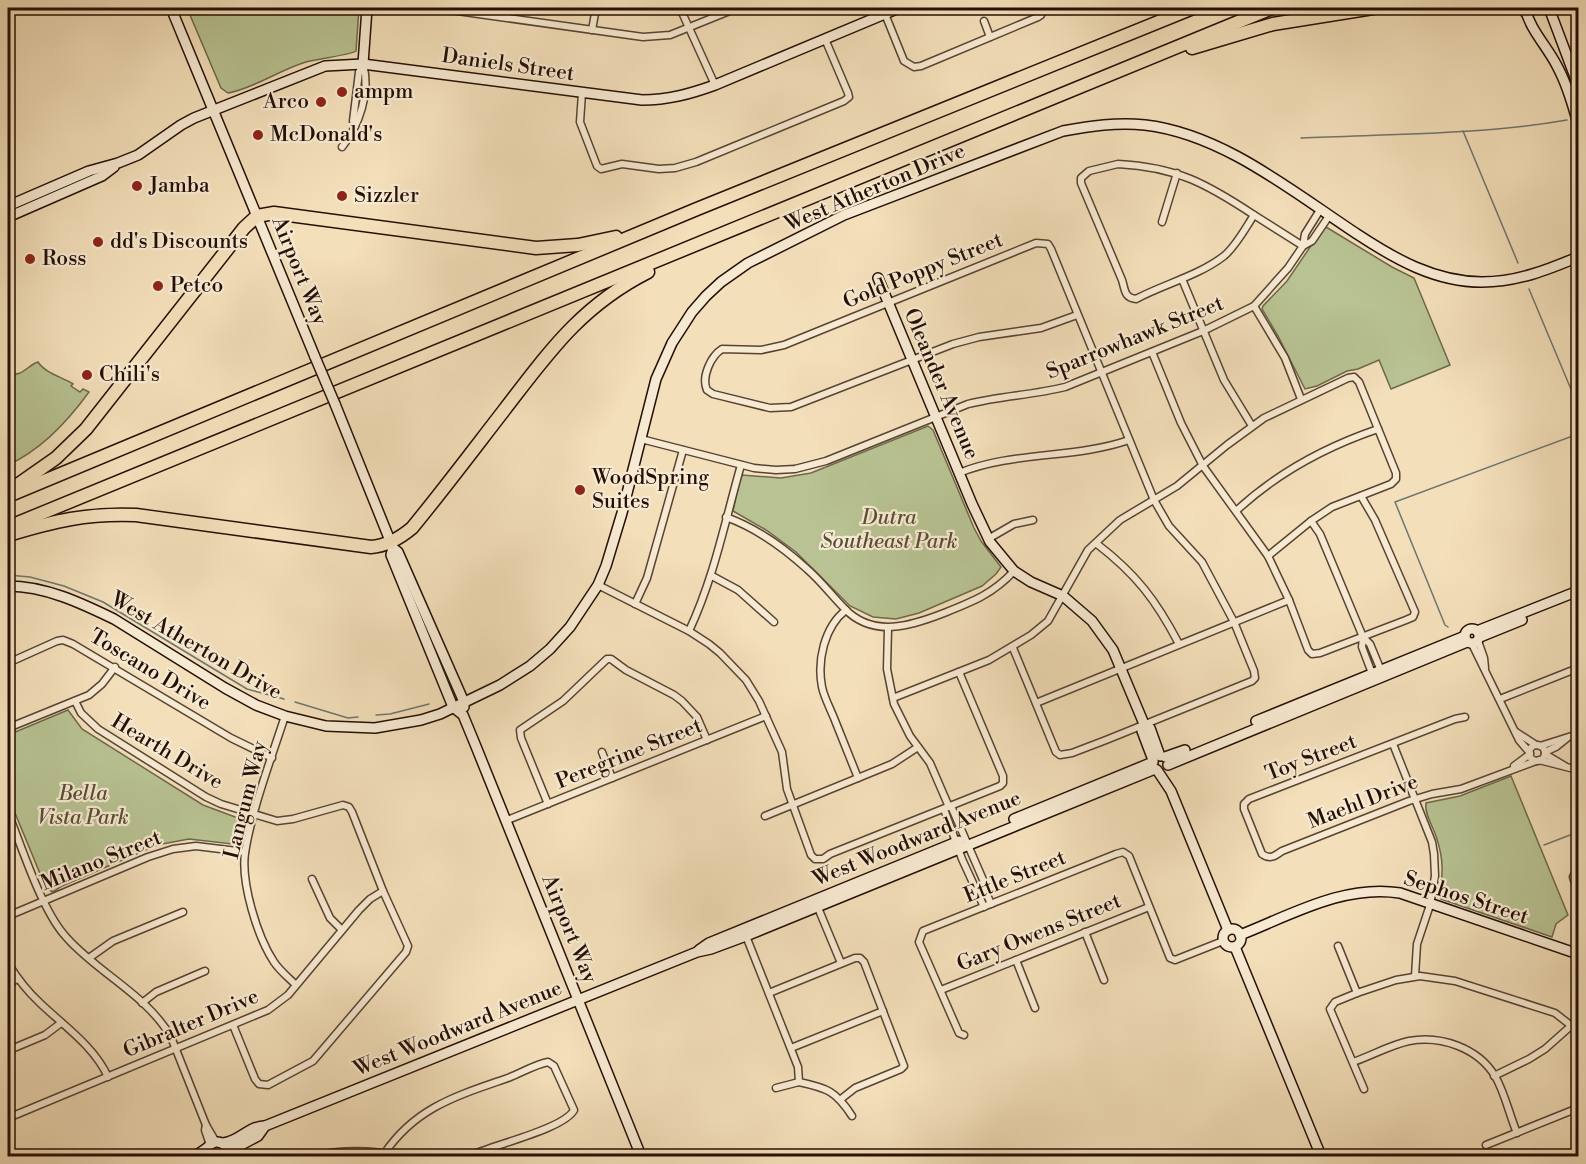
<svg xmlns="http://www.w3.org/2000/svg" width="1586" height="1164" viewBox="0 0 1586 1164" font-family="'Libre Bodoni',serif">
<rect width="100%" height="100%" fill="#f3dfba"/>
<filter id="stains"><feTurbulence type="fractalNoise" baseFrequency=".00333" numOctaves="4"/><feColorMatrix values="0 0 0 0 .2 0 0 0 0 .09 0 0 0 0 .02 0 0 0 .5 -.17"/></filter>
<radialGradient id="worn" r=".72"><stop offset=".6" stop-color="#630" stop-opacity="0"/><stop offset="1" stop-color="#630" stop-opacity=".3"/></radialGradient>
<g fill="#b8c292" stroke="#6e684c" stroke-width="1.5">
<path d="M187,8H359L356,51C350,55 317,59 306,62C279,70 255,88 228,93L221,88Z"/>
<polygon points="1326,227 1392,267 1414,278 1450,365 1391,389 1379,360 1358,369 1347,371 1317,386 1305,389 1278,336 1262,309 1263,306 1287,281 1323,228"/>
<path d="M38,362C45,373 62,377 73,384L71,386L80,392L83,389L89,392C68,421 41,450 8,465V380L10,373C21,378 28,365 38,362Z"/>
<polygon points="928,426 933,430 974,528 981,541 1001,567 996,574 982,586 919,613 896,619 873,617 850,606 796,552 766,530 733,511 740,478 742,475 781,478 811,473"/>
<polygon points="68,710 82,729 203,805 246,821 241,845 189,839 157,845 62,886 53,892 46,888 8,796 8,735"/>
<path d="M1511,776L1568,915L1556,924L1552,937L1441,899L1439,896C1443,876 1444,861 1437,839C1434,828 1424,814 1426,803L1460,796Z"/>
</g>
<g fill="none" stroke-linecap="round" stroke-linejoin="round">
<g stroke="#6d7670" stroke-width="1.5">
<polyline points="1463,131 1518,263"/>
<path d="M1301,138C1390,134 1480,135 1567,120"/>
<polyline points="1529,289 1578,406"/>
<polyline points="8,575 30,577 64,586 103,602 247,689 284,699"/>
<polyline points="1448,627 1445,625 1395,502 1578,434"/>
<polyline points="295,702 348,718 358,717"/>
<polyline points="376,715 390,714 429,704"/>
<polyline points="1544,845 1578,832"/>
</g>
<defs>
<g id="street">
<polyline points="436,8 643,37 670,35 737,8"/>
<polyline points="680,8 715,85"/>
<polyline points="1112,8 1118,11 1130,8"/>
<polyline points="885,14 904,61 914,67 921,66 1038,17 1041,15 1043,8"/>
<polyline points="984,21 990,37"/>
<polyline points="592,30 596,8"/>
<polyline points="582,93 580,122 597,166 601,169 622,164 659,169 675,168 696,162 844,101 849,97 848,93 825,39"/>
<polyline points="355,126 353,121 359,72 363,65"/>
<path d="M342,147C359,126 371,92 363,64"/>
<path d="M1118,164C1177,167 1207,184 1254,215C1245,229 1236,246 1224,256C1198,276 1164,284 1136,299C1124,298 1125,289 1122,280L1081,183V178L1089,171Z"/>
<polyline points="1320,210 1305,234 1303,246 1312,241 1329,216"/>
<polyline points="1162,222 1177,173"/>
<polyline points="1182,279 1224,380 1252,426"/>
<polyline points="1254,306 1285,358 1301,399"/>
<polyline points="1152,352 1181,423 1203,466 1268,556 1289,600 1308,650 1312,654 1320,653 1406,620 1413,617 1415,612 1375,520 1361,496"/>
<path d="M641,439L754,468L776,470L795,469L826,461L968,404C1000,396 1033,395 1065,387L1203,331L1254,306L1288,268L1303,246L1254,215"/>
<path d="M959,473C1013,451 1074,459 1129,440"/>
<path d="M1236,511C1277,473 1325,447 1378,429"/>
<path d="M726,517C756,528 783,547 807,569C821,581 832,596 845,609C873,638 911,626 944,613C972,602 993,594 1014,571"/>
<polyline points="1311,521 1320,534 1363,637"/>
<polyline points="988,539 1014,524 1033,520"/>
<path d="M1097,544C1136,574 1156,600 1179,644"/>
<polyline points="712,576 738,590 774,622"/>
<polyline points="598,585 689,631 709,644 720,653 746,680 759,701 782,752 787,789 811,855 815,859 823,859 830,854 1000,786 1003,783 1003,776 959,672"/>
<polyline points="635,604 647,578 683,450"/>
<path d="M846,610C824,627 817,661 822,687C824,697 830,708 834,718C842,738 850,758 858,778"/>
<polyline points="888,628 887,669 894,704 910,736 930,763 949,807"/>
<path d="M689,631C714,578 725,521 741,465"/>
<polyline points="1478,641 1484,658 1485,668"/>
<polyline points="1472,644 1519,740 1530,753"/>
<path d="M1013,648L1056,752L1060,755L1072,753L1106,740L1252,681L1255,678L1254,671L1234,622L1202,562L1169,526L1154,500L1051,249L1048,244L1036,243L784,345L761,350L722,349C711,356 701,377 707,390L713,394L770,408L791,407L953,344L979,337L1041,328L1077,315"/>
<polyline points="8,663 57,641 63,640 73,644 231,738 272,758"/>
<polyline points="1373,676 1362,647 1363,637 1370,644 1382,673"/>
<polyline points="893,698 989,660 1031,635 1048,621 1088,550 1120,520 1177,486 1227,445 1264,418 1348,378 1354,377 1359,382 1396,473 1396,479 1391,484 1332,507 1311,521 1268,556"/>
<polyline points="1500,699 1578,668"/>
<polyline points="75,701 81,713 98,729 206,797 221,804 277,821 293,819 343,805 349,807 352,812 383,891 408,946 406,952 313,1061 268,1085 259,1084 255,1079 233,1025"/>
<polyline points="1036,703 1289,600"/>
<path d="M285,716C271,759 252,809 245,853C241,883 257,936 274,962C280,971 289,978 296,985"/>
<path d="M1465,717L1455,719L1249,799L1244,804V809L1262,854C1270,860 1275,856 1282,851L1409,801L1432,794L1461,789L1536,761"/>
<polyline points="8,728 89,695 102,684 115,667"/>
<polyline points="1516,732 1536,745"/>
<polyline points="1393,744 1432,842 1434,854 1435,876 1430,905 1417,944 1415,976"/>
<circle cx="1537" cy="753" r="8"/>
<polyline points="1540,746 1578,734"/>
<polyline points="602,752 612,778"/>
<polyline points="1545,752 1556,747 1566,739"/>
<polyline points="1545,754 1565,766"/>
<polyline points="1539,760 1578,770"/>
<polyline points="1514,766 1530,754"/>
<polyline points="548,804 521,738 520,730 563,701 607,659 611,659 626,670 674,695 682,701 697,717 707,740"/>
<polyline points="951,806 984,882 984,888 991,904"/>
<polyline points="944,809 962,859 984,907"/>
<path d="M8,813C22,847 42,912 67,938C98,973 147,995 171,1037L206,1125"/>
<polyline points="765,816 892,764 918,747"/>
<polyline points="505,821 766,716"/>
<polyline points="1578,868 1573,877 1578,892"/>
<polyline points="312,879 330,918 342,930"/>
<polyline points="816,903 841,963"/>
<polyline points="8,916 148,857 173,849 196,846 245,852"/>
<polyline points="1085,932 1104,980"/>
<path d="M746,936L798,1067L799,1082C827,1088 836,1091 852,1116"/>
<polyline points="1338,946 1357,993"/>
<polyline points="89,958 113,941 183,912"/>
<polyline points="1016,960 1035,1008"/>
<path d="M8,963C17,978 27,991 40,1003C64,1026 94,1046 108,1077"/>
<polyline points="8,983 18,979"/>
<polyline points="941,990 1149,907"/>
<polyline points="769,993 855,958 860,958 864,962 904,1066 901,1069 855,1088 841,1099"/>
<polyline points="142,1003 156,992 205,971"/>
<polyline points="964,1035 959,1033 919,942 923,931 1116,854 1123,852 1129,856 1170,958 1175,960 1223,941"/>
<polyline points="14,1048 45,1035 61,1023"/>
<polyline points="791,1048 883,1011"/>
<path d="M1353,1062C1371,1056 1390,1045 1409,1041C1441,1035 1478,1048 1495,1076C1505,1093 1509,1114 1517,1133"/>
<polyline points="1494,1076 1529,1059 1545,1049 1572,1025"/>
<polyline points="776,1088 799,1082"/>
<polyline points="1364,1089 1330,1009 1335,1002 1357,993 1396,980 1420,976 1455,981 1555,1013 1578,1031"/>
<polyline points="8,1118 268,1010 288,995 359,910 370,899 383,891"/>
<polyline points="210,1145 205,1130 206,1125 216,1142"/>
<polyline points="1486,1145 1578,1108"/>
<path d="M384,1154C415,1108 456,1096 505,1079C520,1074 533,1065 548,1062L554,1066L574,1110C564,1129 492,1145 470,1156"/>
<path d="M310,1156C340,1150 369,1149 399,1156"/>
</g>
<g id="secondary">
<polyline points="171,8 315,357"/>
<path d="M1525,8C1530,30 1547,46 1557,66C1567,84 1573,105 1578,124"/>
<polyline points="1549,8 1578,85"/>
<polyline points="363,64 367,8"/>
<path d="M8,206L89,171L118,163L138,155L181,125L194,118L325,66L363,64L642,100C668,100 690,94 715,85L899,8"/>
<polyline points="8,217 102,176 114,167"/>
<polyline points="878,278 972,504 990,542 1014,571 1031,582 1063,596 1092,621 1113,650 1144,724 1150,728 1160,756"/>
<polyline points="335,404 393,548 391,555 453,707 463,715 475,744 641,1156"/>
<polyline points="393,548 398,552 464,702 464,707"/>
<path d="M8,586C45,586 81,603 114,619L225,688L256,705L285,716L326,726L375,728L421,720L440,714L500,685L530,666L550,649L570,627L598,585L606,566L622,513L656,379L672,343L692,312L706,296L721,282L748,263L844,215L1063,131C1090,126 1117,122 1145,125C1223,134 1293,192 1357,234C1395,259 1435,282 1482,282C1517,282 1547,270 1578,257"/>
<circle cx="1472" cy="636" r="7"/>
<polyline points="1477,631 1578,591"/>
<polyline points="1480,637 1522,620"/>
<polyline points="1256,721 1465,636"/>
<polyline points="1144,724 1142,731 1153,760"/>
<polyline points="1165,757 1185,750"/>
<polyline points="1168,765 1467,642"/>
<polyline points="1157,770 1171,791 1228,930"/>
<polyline points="1014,819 1153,762"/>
<circle cx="1232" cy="938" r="9"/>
<path d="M1240,935C1291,915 1344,884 1400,893L1578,954"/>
<polyline points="1235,947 1321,1156"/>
<polyline points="699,950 709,943 959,841"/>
<polyline points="265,1126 697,952 711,949 746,936 1155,769"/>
<path d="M223,1143C239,1142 248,1126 265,1126L258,1136L228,1152"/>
<polyline points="195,1156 207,1148"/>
<path d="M207,1156V1148C212,1141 219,1140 226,1146"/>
</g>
<g id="highway">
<polyline points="1524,8 1526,11"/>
<polyline points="1551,8 1551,10"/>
<polyline points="1192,48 1273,24 1373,8"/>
<polyline points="16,486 56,458 86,429 244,228 257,216 274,213 536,248 578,245 616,237"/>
<polyline points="8,496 697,209 1193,8"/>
<polyline points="8,527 1272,8"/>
<path d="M8,535C54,521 87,513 136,515L371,547C387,546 400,538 412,528C444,489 474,449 505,409C549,352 581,306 648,272"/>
</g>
</defs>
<use href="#street" stroke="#584332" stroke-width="9"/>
<use href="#secondary" stroke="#250f05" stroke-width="12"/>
<use href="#highway" stroke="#250f05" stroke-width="15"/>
<use href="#street" stroke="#f7ead2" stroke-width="6"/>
<use href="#secondary" stroke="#f7ead2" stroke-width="9"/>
<use href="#highway" stroke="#f3dfba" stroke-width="12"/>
<defs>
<polyline id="secondary-bridge" points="315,357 335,404"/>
</defs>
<use href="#secondary-bridge" stroke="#250f05" stroke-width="12" stroke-linecap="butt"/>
<use href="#secondary-bridge" stroke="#f7ead2" stroke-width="9"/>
</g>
<g fill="#8f2418" stroke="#f7ead2" stroke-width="2">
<circle cx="342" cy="92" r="6"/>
<circle cx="321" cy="102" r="6"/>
<circle cx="258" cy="135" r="6"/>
<circle cx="137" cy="186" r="6"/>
<circle cx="342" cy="196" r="6"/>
<circle cx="98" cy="242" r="6"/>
<circle cx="30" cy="259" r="6"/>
<circle cx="158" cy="286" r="6"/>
<circle cx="87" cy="375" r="6"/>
<circle cx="580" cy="490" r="6"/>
</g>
<g text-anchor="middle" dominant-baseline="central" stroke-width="4.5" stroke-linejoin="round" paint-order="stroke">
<g font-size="21" fill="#250f05" stroke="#f7ead2">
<text transform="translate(508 65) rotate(8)">Daniels Street</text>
<text transform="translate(875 188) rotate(-23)">West Atherton Drive</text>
<text transform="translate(299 271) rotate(68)">Airport Way</text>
<text transform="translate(923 271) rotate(-22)">Gold Poppy Street</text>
<text transform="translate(1135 338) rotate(-22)">Sparrowhawk Street</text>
<text transform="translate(941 384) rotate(67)">Oleander Avenue</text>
<text transform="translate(196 646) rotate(30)">West Atherton Drive</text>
<text transform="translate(150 670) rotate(31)">Toscano Drive</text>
<text transform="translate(167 752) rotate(31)">Hearth Drive</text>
<text transform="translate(629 754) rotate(-22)">Peregrine Street</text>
<text transform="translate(1311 758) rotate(-21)">Toy Street</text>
<text transform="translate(246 800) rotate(-76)">Langum Way</text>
<text transform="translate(1363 802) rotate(-21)">Maehl Drive</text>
<text transform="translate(917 839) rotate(-22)">West Woodward Avenue</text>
<text transform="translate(101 861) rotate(-22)">Milano Street</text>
<text transform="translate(1015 877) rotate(-22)">Ettle Street</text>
<text transform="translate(1466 898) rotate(18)">Sephos Street</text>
<text transform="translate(569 929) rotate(68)">Airport Way</text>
<text transform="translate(1039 933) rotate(-22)">Gary Owens Street</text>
<text transform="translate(191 1024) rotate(-23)">Gibralter Drive</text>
<text transform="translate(458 1029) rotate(-22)">West Woodward Avenue</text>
</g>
<g font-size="21" fill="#250f05" stroke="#f7ead2" text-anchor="start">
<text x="354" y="92">ampm</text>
<text x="309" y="102" text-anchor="end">Arco</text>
<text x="270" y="135">McDonald's</text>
<text x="149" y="186">Jamba</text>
<text x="354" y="196">Sizzler</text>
<text x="110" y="242">dd's Discounts</text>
<text x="42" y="259">Ross</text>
<text x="170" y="286">Petco</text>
<text x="99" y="375">Chili's</text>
<text x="592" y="478">WoodSpring<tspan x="592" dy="24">Suites</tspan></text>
</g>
<g font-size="21" font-style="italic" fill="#584e36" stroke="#f7ead2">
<text x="889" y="518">Dutra<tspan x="889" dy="24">Southeast Park</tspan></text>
<text x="83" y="794">Bella<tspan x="83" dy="24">Vista Park</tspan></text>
</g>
</g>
<rect width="1586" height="1164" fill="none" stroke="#f3dfba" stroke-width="30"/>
<rect x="9" y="9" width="1568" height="1146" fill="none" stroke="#250f05" stroke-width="3"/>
<rect x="15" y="15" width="1556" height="1134" fill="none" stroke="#250f05" stroke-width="1.5"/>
<rect width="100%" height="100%" filter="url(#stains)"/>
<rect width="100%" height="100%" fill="url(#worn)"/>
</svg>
